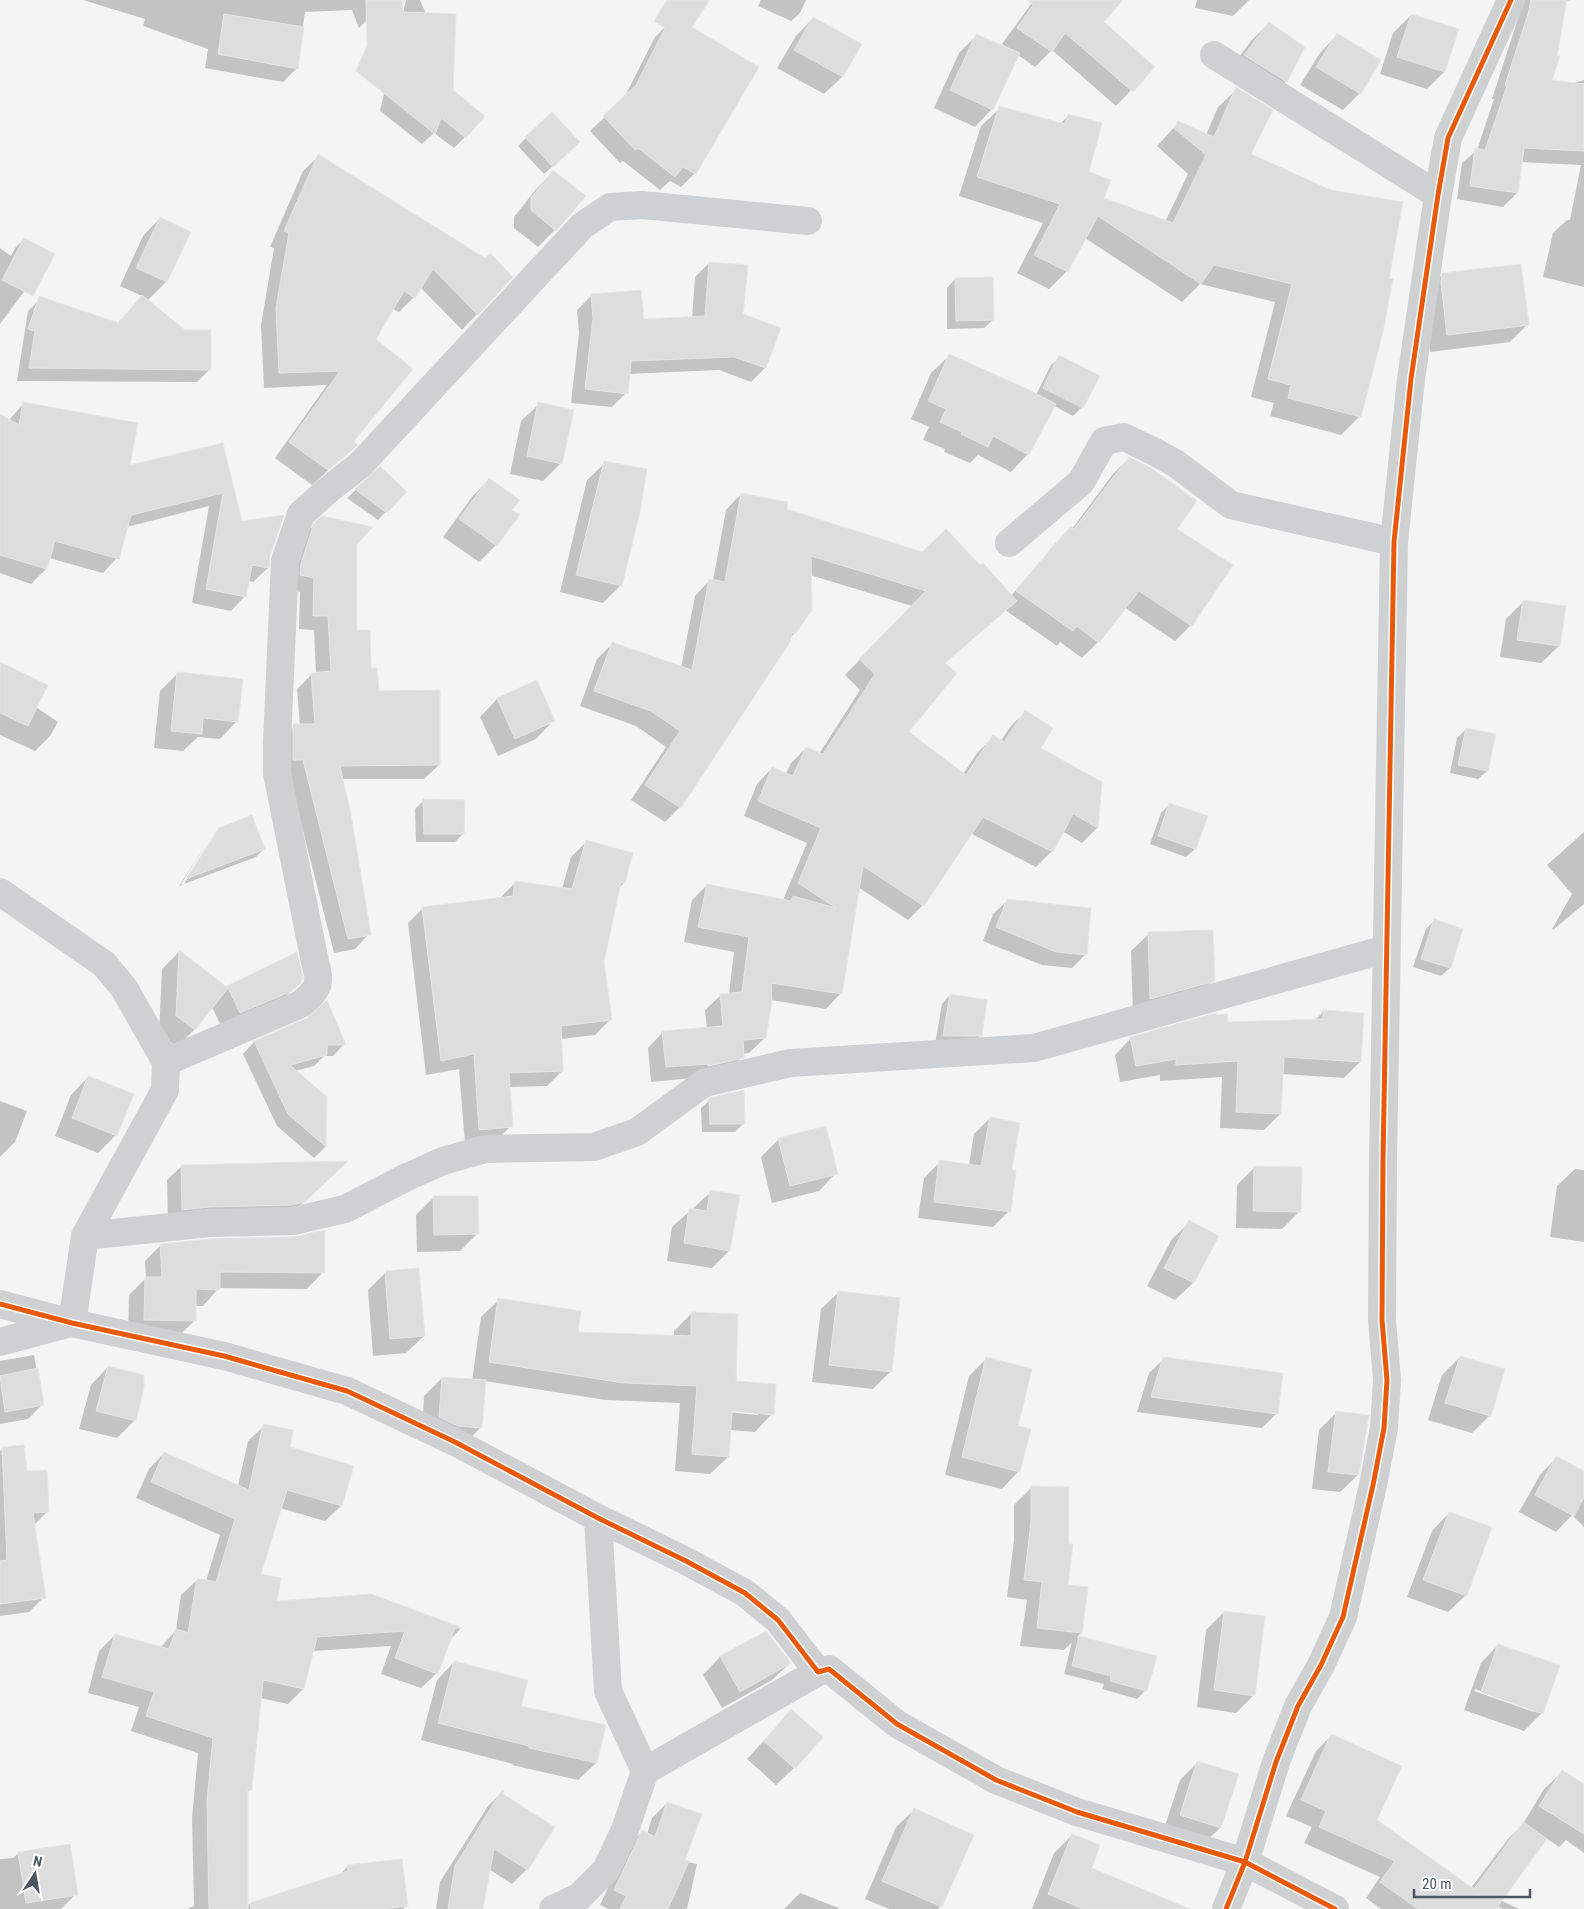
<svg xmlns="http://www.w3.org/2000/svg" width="1584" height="1909" viewBox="0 0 1584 1909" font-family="'Roboto Condensed',sans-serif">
<rect width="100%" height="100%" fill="#f4f4f4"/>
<g fill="#0003" fill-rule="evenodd">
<polygon points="83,0 372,0 372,15 359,28 352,10 305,12 297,68 283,82 205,68 208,49 143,26 145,19"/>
<polygon points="406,0 420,0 426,14 465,137 454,148 434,133 422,144 380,111"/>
<polygon points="761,0 806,0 800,13 791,21 758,6"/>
<polygon points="1034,0 1121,0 1103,22 1153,67 1116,106 1052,50 1035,67 1018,55 992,109 975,127 934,108 959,53 977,35 1008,48 1002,44"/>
<polygon points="1197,0 1249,0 1233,16 1195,8"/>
<polygon points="1524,0 1571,0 1566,1 1548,90 1584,80 1584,287 1543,277 1553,233 1567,220 1570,220 1581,165 1521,162 1517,193 1503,207 1457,199 1462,163 1477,150 1494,99 1492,99"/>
<polygon points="1411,15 1444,72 1427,89 1380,74 1393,33"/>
<polygon points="813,18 860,45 842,77 824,94 777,68 796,36"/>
<polygon points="669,23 695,173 681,187 670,181 660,190 623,161 620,163 590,131 623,100 655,37"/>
<polygon points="1269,23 1303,47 1286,81 1269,99 1227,73 1251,41"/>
<polygon points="1337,35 1360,93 1343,110 1300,85 1320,53"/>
<polygon points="1237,89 1250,154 1382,332 1359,417 1341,435 1270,416 1274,403 1251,397 1275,302 1200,284 1182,302 1085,238 1067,271 1049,289 1017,273 1043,223 959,196 981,126 1000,108 1060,124 1068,116 1087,173 1103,199 1165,222 1188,174 1157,146 1179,122 1206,135 1218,107"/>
<polygon points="526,138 570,151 544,174 518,146"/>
<polygon points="319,156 512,277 462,330 420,287 414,297 399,312 393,309 375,339 352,441 356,445 312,485 275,458 327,385 264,388 261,325 274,248 270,247 303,171"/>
<polygon points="554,171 555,230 538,247 514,228 514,217 536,189"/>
<polygon points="160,218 190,232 166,282 147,301 210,369 197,382 17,381 28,311 41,298 117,324 142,296 120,286 143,236"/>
<polygon points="24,239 52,254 0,324 0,248 11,256 15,248"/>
<polygon points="709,263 742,315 779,328 765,368 751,382 719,370 628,374 626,393 612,407 571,403 579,333 577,310 591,296 643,320 692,318 695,277"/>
<polygon points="1443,274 1527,325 1510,342 1430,352 1424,302 1425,292"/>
<polygon points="955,279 993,320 984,328 947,329 947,288"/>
<polygon points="949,356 1036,395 1051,365 1060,357 1098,376 1082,407 1073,416 1054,406 1028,454 1011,472 978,455 970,463 944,452 945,449 923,440 929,427 911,419 931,373"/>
<polygon points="24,403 128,467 222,444 241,522 269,556 268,568 253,582 248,581 245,596 231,611 192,603 209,506 127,527 117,558 103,573 49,558 46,569 31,584 0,573 0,415 9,420"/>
<polygon points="539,404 560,464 543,481 510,474 521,421"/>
<polygon points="1129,458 1176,529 1191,625 1175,641 1124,607 1098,642 1082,658 1060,642 1057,646 1005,610 944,664 907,733 963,774 978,752 993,737 1000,742 1010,727 1026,711 1039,748 1101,782 1097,828 1082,843 1062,831 1052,851 1036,867 970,833 923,905 908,920 858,887 841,993 826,1009 771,1000 765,1038 749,1053 742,1054 742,1057 727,1073 693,1078 651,1082 648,1048 663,1032 707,1029 705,1010 721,995 729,994 734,952 684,942 692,900 707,885 783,900 807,843 744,816 757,784 772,768 786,774 791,763 806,748 819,754 860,690 845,675 912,606 810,575 795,633 790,638 680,807 665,822 631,800 666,747 636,726 580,706 597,659 612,644 681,668 695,596 710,580 713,581 726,510 741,494 786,509 1011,596 1055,544 1072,529 1113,474"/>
<polygon points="605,463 621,585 603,603 560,592 587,480"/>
<polygon points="380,468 405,492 378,520 347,498"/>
<polygon points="489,479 511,510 496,545 479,562 443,537 472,497"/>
<polygon points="315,524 356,544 356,631 370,670 378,692 439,765 424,779 342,779 369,934 355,949 334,953 280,740 294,726 300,726 297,689 312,674 316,674 314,630 299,629 300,592 286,589 300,539"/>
<polygon points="1524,601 1559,646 1541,663 1500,657 1506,619"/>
<polygon points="0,663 36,707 58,722 50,736 35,751 0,735"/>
<polygon points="178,673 237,721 220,739 198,737 183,751 154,748 160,691"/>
<polygon points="536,682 553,721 536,739 498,756 480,717 497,699"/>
<polygon points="1466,729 1494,735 1487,771 1478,779 1450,773 1457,738"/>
<polygon points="424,800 463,834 455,842 416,842 415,809"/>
<polygon points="1169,805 1195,849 1186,857 1150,844 1161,813"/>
<polygon points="219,829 264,849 256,857 184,884 216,834 214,834"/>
<polygon points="1584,832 1584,904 1553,930 1552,929 1572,894 1547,865"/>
<polygon points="211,837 181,884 183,885 179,886"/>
<polygon points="586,842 631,854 624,883 619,888 603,962 611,1019 595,1035 561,1039 562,1071 547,1086 509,1087 511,1126 496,1141 465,1144 459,1069 426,1075 408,923 423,908 500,898 516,882 562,889 571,857"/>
<polygon points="1008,900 1086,954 1072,968 1042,965 983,941 993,914"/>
<polygon points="1434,921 1461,930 1450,968 1441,976 1413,967 1426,929"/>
<polygon points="1149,934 1213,980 1196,998 1133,1016 1131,951"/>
<polygon points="179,952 226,988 228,987 292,990 273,1008 223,1030 212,1007 194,1030 177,1047 159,1033 162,969"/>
<polygon points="950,995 981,1035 972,1044 935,1044 942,1004"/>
<polygon points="1324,1011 1360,1062 1344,1078 1282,1074 1280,1114 1264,1130 1220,1128 1222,1077 1160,1081 1160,1075 1120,1082 1115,1055 1131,1038 1314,1021"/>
<polygon points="308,1019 344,1044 333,1056 324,1056 314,1066 295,1071 325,1097 325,1147 314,1158 277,1126 243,1054 254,1042"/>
<polygon points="88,1077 116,1135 98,1153 55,1136 71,1095"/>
<polygon points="710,1100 744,1123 735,1132 702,1132 701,1108"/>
<polygon points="0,1101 27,1111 15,1142 0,1157"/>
<polygon points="990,1118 1011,1171 1009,1211 993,1227 918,1218 924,1178 940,1162 969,1165 974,1134"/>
<polygon points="779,1139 836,1173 819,1191 772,1203 761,1157"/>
<polygon points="182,1166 332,1175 289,1216 168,1224 167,1180"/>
<polygon points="1255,1167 1299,1212 1282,1229 1236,1228 1237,1185"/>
<polygon points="1575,1169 1584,1170 1584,1242 1550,1237 1557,1186"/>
<polygon points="711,1192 729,1251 712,1268 667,1261 672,1227"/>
<polygon points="434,1197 478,1233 460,1251 417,1252 416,1215"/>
<polygon points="1190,1222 1217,1236 1193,1283 1175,1300 1147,1286 1172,1239"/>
<polygon points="161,1245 323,1272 307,1289 219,1288 203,1306 195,1306 195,1320 178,1337 128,1335 129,1295 146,1278 145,1261"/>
<polygon points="386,1272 424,1336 406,1353 373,1356 368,1290"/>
<polygon points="839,1292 890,1372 873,1389 812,1382 821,1309"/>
<path d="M499,1300L577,1333L674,1337V1331L692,1313L735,1382L772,1414L755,1432L730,1430L728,1457L710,1474L675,1471L680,1403L606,1400L484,1381L481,1427L464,1445L422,1435L424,1396L442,1378L472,1381L481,1317ZM726,1409L758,1412V1415L726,1412Z"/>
<polygon points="34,1355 43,1404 28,1419 0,1424 0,1361"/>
<polygon points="1460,1357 1490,1415 1472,1433 1428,1420 1442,1375"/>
<polygon points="986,1359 1017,1427 1019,1471 1002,1489 945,1475 969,1376"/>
<polygon points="1164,1359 1276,1414 1262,1428 1137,1412 1149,1373"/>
<polygon points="108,1367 135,1420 117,1438 79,1429 91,1385"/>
<polygon points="1337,1412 1358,1475 1340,1492 1312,1489 1319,1430"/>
<polygon points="264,1426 288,1448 341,1506 325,1521 280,1508 259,1575 276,1602 371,1595 461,1628 449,1641 437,1673 421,1688 381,1674 391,1646 312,1651 303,1689 288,1704 260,1698 251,1789 246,1794 247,1905 340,1875 348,1866 406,1906 403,1909 186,1909 194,1906 192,1818 198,1753 131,1731 139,1707 88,1693 99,1651 115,1635 160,1648 176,1630 181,1595 197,1580 206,1581 220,1535 136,1498 149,1469 164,1453 238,1486 248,1441"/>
<polygon points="3,1449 26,1472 47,1512 34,1525 44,1597 29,1612 0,1616 0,1451"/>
<polygon points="1556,1458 1584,1473 1584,1527 1572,1515 1556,1532 1519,1512 1540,1475"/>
<polygon points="1032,1487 1067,1586 1081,1633 1077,1637 1155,1657 1146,1690 1137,1699 1102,1689 1104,1684 1064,1674 1072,1642 1064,1650 1020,1646 1027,1600 1007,1597 1014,1540 1014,1505"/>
<polygon points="1449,1513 1466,1595 1448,1612 1407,1597 1432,1531"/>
<polygon points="1224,1612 1254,1695 1236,1713 1197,1707 1206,1630"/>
<polygon points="766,1632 790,1663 772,1680 722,1708 703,1675 720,1657"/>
<path d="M1498,1645L1542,1713L1524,1731L1464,1710L1481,1663ZM1475,1689L1534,1710V1712L1474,1691Z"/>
<polygon points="454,1662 519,1707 596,1763 578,1780 512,1765 513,1764 421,1740 437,1680"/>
<polygon points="791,1711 794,1768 776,1785 747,1759"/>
<polygon points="1332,1735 1375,1820 1471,1888 1508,1839 1523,1824 1544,1789 1562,1772 1584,1785 1584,1853 1566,1840 1559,1847 1546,1838 1500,1900 1519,1909 1381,1909 1366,1898 1380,1877 1304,1843 1312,1827 1286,1816 1316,1751"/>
<polygon points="1198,1762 1220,1828 1202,1845 1163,1832 1180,1780"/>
<polygon points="503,1791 502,1795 527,1869 512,1884 489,1869 481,1909 436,1909 440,1882 488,1806"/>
<polygon points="667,1803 683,1861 697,1864 687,1909 608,1909 600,1905 627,1846 642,1832 647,1834 652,1818"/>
<polygon points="914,1810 941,1906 938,1909 889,1909 865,1899 896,1827"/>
<polygon points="1072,1835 1090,1868 1154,1909 1032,1909 1054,1853"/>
<polygon points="19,1853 76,1894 61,1909 0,1909 0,1859 13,1858"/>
<polygon points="800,1893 839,1908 838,1909 784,1909"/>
</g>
<g fill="#ddddde" stroke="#e5e6e7">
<polygon points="366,0 403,0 403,12 456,14 453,90 485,116 466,138 441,118 435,134 356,71 367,46"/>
<polygon points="667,0 710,0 692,27 759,67 696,174 683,167 675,177 638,148 635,150 603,116 636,85 665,28 654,21"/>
<polygon points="1027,0 1123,0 1104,22 1155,67 1133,92 1065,33 1052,52 1017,28 1033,5"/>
<polygon points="1531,0 1567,0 1557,56 1560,56 1552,80 1584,84 1584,151 1524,148 1518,193 1470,186 1475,148 1485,150 1507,86 1505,85 1528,14"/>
<polygon points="224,14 304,27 298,69 218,54"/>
<polygon points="1411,14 1459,29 1445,72 1397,57"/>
<polygon points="813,17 862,44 843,77 794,50"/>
<polygon points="1269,22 1305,47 1287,82 1244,55"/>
<polygon points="1337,33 1381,60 1361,94 1316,67"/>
<polygon points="976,34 1020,53 993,110 950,90"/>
<polygon points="1236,87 1273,110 1251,154 1331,190 1403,202 1389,279 1393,279 1383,332 1361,417 1288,398 1291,385 1268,379 1292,284 1214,265 1201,284 1098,216 1068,272 1034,255 1060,204 977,177 999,106 1065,124 1068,114 1102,123 1089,172 1111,180 1104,198 1173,223 1206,155 1174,128 1178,121 1214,137"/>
<polygon points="552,112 580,142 553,167 525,137"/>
<polygon points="318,154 485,258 490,253 513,277 478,315 433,269 415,298 404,291 376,339 413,369 354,441 358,445 328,470 289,442 340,371 279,373 276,308 289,233 284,231"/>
<polygon points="553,170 586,196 556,231 531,210 531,198"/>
<polygon points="160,217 191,232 167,282 136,268"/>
<polygon points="24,238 55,254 33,296 2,280"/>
<polygon points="709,262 748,265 743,314 781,328 766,368 734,357 631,361 628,394 585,389 593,318 591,294 641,290 644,319 705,316"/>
<polygon points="1521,264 1529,325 1447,335 1441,283 1442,273"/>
<polygon points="993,277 994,320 956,321 955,278"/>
<polygon points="142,295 185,330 211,330 211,370 29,368 35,331 28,329 39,296 119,323"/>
<polygon points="949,354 1025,388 1056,404 1029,455 993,436 988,447 961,434 962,432 940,422 946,409 928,401"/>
<polygon points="1059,355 1100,376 1083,408 1043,388"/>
<polygon points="23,402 138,423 130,465 223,443 242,521 284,515 270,556 269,568 252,565 246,597 206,589 223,493 131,515 119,559 55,541 47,569 0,555 0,414 19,425"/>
<polygon points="538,402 574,410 562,464 527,456"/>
<polygon points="1129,457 1151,468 1197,501 1177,529 1233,565 1192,626 1139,591 1099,643 1077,626 1073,631 1016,591 1071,526 1074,529"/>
<polygon points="604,461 647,469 640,512 622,586 576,575"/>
<polygon points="380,466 407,492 387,513 355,489"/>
<polygon points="489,478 520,500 512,510 520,515 497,546 459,519"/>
<polygon points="741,493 788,502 787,509 922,552 946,529 980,565 983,563 1017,601 945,663 957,673 909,732 966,775 993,735 1004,742 1025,710 1053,728 1041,748 1102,782 1098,828 1073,814 1053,852 983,817 924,906 863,866 842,994 771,983 772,1001 766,1038 743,1040 744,1058 708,1066 708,1064 666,1067 662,1031 723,1026 720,994 742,992 749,937 698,927 707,884 791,901 793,896 836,908 798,883 821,828 758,801 772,767 793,776 806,747 823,754 875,674 859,659 926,591 811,556 812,610 796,633 792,633 790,642 681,808 645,785 680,731 651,711 594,691 612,642 692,670 709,579 725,582"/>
<polygon points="322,516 373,527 357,544 357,630 370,630 371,668 377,668 379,691 440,690 440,765 340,766 351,815 371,935 348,939 303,760 293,760 293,724 315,724 311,673 331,671 328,616 313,616 314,578 300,575 301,564 314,523"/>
<polygon points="1523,600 1566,606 1560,646 1517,640"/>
<polygon points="0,662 48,685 28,726 0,713"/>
<polygon points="177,672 243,679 238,722 203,718 202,734 171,731"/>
<polygon points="537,680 555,721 515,739 497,698"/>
<polygon points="1466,728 1496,734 1488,771 1458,765"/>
<polygon points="423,799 465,800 464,834 424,834"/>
<polygon points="1169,803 1208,816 1196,849 1158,836"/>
<polygon points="252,815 265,849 186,879 219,828"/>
<polygon points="586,840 633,853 625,883 621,882 604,962 612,1020 561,1026 563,1071 509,1073 513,1127 479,1130 474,1054 441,1061 422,907 513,896 515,881 572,889"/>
<polygon points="1007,899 1091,908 1087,955 1056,952 996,927"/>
<polygon points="1434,919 1463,929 1451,968 1421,959"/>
<polygon points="1213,930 1215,981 1150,999 1148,932"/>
<polygon points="179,950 228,988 195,1030 176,1016"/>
<polygon points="297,952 303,977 300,984 292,991 240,1013 227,986"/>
<polygon points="950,994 987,1000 982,1036 943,1036"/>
<polygon points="327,1000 346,1045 327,1045 327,1055 290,1065 327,1097 326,1147 288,1114 254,1041 307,1018"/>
<polygon points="1323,1010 1364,1013 1361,1062 1284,1057 1281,1114 1236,1112 1238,1061 1176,1065 1176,1059 1136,1066 1130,1037 1216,1013 1216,1015 1227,1014 1228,1022 1323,1019"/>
<polygon points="88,1076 134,1094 117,1136 72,1118"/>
<polygon points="744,1090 745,1124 710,1124 709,1098"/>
<polygon points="990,1117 1020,1123 1012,1170 1016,1170 1011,1212 934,1202 939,1160 981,1166"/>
<polygon points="826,1126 838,1174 790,1186 778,1138"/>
<polygon points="348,1161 305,1202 291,1205 209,1207 182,1210 181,1165"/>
<polygon points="1254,1166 1302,1167 1301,1212 1253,1211"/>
<polygon points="710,1190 740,1195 730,1251 684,1243 689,1208 707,1211"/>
<polygon points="433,1196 478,1196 479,1234 434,1235"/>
<polygon points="1189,1220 1219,1236 1194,1283 1164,1268"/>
<polygon points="318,1231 325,1231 325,1273 220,1272 220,1290 196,1289 196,1321 144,1320 145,1277 162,1277 160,1244 210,1239 294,1237"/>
<polygon points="419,1268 425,1336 390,1339 385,1271"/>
<polygon points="838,1291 900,1298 892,1372 829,1365"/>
<polygon points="498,1298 581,1311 578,1332 691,1336 691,1312 738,1314 736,1381 776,1384 774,1415 732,1411 729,1457 692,1454 697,1386 624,1383 489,1362"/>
<polygon points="1460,1356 1505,1369 1491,1416 1445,1403"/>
<polygon points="986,1357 1032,1369 1018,1426 1031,1429 1020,1472 962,1457"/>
<polygon points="1163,1357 1283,1373 1278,1414 1151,1397"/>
<polygon points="108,1366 144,1375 144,1388 136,1421 96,1411"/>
<polygon points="38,1368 44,1405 5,1412 0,1376"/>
<polygon points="442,1377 486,1380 482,1428 458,1426 439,1417"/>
<polygon points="1336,1411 1369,1415 1359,1475 1328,1472"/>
<polygon points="263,1424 293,1430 290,1447 354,1466 342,1506 287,1490 261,1574 281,1578 277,1601 371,1594 463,1628 455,1628 438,1674 395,1658 405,1631 317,1637 304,1689 263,1680 252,1790 248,1789 248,1909 209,1909 207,1801 213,1738 146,1716 154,1692 102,1677 115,1634 169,1649 176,1629 188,1633 197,1578 216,1582 235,1519 151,1482 164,1452 249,1490"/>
<polygon points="24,1445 27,1471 47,1470 49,1512 33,1513 46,1598 0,1604 0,1561 7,1560 2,1447"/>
<polygon points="1556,1456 1584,1471 1584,1497 1574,1516 1535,1495"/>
<polygon points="1031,1486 1069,1487 1069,1544 1073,1544 1068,1585 1088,1587 1082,1633 1037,1628 1042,1582 1044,1582 1024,1580 1031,1522"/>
<polygon points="1449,1512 1492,1527 1467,1596 1423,1580"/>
<polygon points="1224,1611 1265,1616 1255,1696 1214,1690"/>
<polygon points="766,1631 791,1663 740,1692 720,1656"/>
<polygon points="1079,1636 1157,1656 1147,1691 1110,1681 1111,1676 1072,1666"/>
<polygon points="1498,1644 1560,1665 1543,1714 1481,1692"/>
<polygon points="454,1661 528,1680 521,1706 606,1725 597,1763 529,1748 529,1746 438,1723"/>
<polygon points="791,1709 823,1737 795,1769 764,1741"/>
<polygon points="1331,1734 1402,1766 1377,1820 1474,1889 1523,1822 1547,1839 1498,1906 1502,1909 1418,1909 1380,1882 1395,1861 1319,1827 1326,1811 1301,1800"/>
<polygon points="1197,1761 1239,1774 1221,1828 1180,1815"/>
<polygon points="1562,1770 1584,1784 1584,1834 1539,1806"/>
<polygon points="502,1790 504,1790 503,1794 555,1827 528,1870 494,1849 483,1909 448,1909 455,1866"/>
<polygon points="667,1802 702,1814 685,1860 689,1861 668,1909 620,1909 626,1896 614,1890 642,1830 655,1837"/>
<polygon points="914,1808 974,1835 942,1907 882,1881"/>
<polygon points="1072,1834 1100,1845 1092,1868 1190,1909 1083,1909 1048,1894"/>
<polygon points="70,1844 78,1895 26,1903 18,1852"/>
<polygon points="402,1859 408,1906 382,1909 251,1909 250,1903 348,1871 347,1865"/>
</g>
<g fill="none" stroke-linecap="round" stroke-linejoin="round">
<g stroke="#ced0d2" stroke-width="28">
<polyline points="1214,55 1438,195"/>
<polyline points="1009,543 1081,482 1104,441 1124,437 1155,452 1175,463 1231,505 1394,542"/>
<polyline points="0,892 104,964 124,988 166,1062 165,1090 85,1236 72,1323"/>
<path d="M166,1062L301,1004C318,989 322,985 315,962L277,773V742L285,561L301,514L328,490L360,465L582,226L610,207L642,205L808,221"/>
<polyline points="85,1236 209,1223 293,1221 345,1209 407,1177 443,1161 485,1149 594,1147 637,1132 704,1083 790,1063 1034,1048 1386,949"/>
<polyline points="0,1304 72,1323 224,1356 347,1391 455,1442 598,1518 686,1561 745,1593 778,1620 818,1672 829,1669 897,1724 996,1780 1077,1812 1245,1862 1335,1909"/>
<polyline points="0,1342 71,1323"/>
<polyline points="598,1518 608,1691 645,1771"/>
<polyline points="553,1909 579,1897 606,1870 625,1830 645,1771 818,1672"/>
<polyline points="1226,1909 1245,1862 1276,1762 1298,1706 1321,1665 1343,1617 1373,1485 1384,1428 1387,1380 1382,1320 1383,1160 1394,542 1411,379 1438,195 1448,138 1511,0"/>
</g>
<defs>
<g id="cycleway">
<polyline points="0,1304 72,1323 224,1356 347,1391 455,1442 598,1518 686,1561 745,1593 778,1620 818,1672 829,1669 897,1724 996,1780 1077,1812 1245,1862 1335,1909"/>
<polyline points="1226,1909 1245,1862 1276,1762 1298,1706 1321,1665 1343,1617 1373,1485 1384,1428 1387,1380 1382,1320 1383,1160 1394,542 1411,379 1438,195 1448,138 1511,0"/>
</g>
</defs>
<use href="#cycleway" stroke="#fff" stroke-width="8"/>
<use href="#cycleway" stroke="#e8590c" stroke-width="5"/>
</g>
<g transform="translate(35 1874) rotate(12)" stroke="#ffffff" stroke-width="4" paint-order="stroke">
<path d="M0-4L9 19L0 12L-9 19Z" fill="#4a5661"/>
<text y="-8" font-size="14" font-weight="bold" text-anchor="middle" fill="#4a5661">N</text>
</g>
<path d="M1414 1889v8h116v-8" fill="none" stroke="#4a5661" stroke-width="2.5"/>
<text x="1422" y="1889" font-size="15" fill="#4a5661" stroke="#ffffff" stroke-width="4" paint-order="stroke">20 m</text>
</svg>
